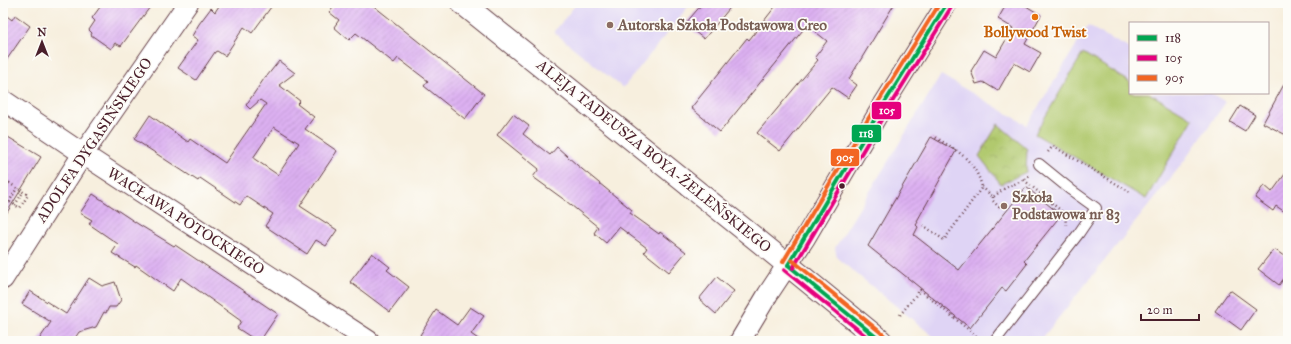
<svg xmlns="http://www.w3.org/2000/svg" width="1291" height="344" viewBox="0 0 1291 344" font-family="'IM FELL Great Primer',serif">
<defs>
<pattern id="park-crowns" width="20" height="18" patternUnits="userSpaceOnUse"><rect width="20" height="18" fill="#b1c96e"/><path d="M2 6a3 3 0 1 1 6 0M12 15a3 3 0 1 1 6 0" fill="none" stroke="#9aac5f"/></pattern>
<pattern id="building-hatch" width="6" height="6" patternUnits="userSpaceOnUse"><rect width="6" height="6" fill="#dcb0f1"/><path d="M-1 1l2-2M0 6l6-6M5 7l2-2" fill="none" stroke="#be97cf"/></pattern>
</defs>
<rect width="100%" height="100%" fill="#fdfcf7"/>
<filter id="ink" filterUnits="userSpaceOnUse"><feTurbulence type="fractalNoise" baseFrequency=".025" numOctaves="2"/><feDisplacementMap in="SourceGraphic" scale="8" xChannelSelector="R" yChannelSelector="G"/><feConvolveMatrix kernelMatrix="1 2 1 2 8 2 1 2 1" color-interpolation-filters="sRGB"/></filter>
<filter id="wash" filterUnits="userSpaceOnUse"><feTurbulence type="fractalNoise" baseFrequency=".012" numOctaves="4" result="noise"/><feDisplacementMap in="SourceGraphic" scale="16" xChannelSelector="R" yChannelSelector="G"/><feGaussianBlur stdDeviation="0.9" result="paint"/><feColorMatrix in="noise" values="0 0 0 0 0 0 0 0 0 0 0 0 0 0 0 0 0 1.4 0 .05"/><feComposite in="paint" operator="in"/></filter>
<g filter="url(#wash)">
<rect width="100%" height="100%" fill="#f7efde"/>
<g fill="#dfd4f5">
<polygon points="577,3 691,3 623,88 554,32"/>
<polygon points="1088,26 1130,49 1130,93 1210,93 1226,102 1182,164 1040,341 939,341 837,258 835,248 941,75 1027,125"/>
</g>
<polygon fill="#b1c96e" stroke="#7e744c" points="1083,53 1130,82 1130,93 1149,93 1193,119 1146,199 1035,134"/>
<polygon fill="url(#park-crowns)" stroke="#7e744c" points="998,124 1027,149 1026,172 1001,184 979,156"/>
<g id="blocks">
<g fill="url(#building-hatch)" fill-rule="evenodd">
<polygon points="103,3 153,3 121,46 115,43 111,49 91,35 92,33 89,30 95,21 92,18"/>
<polygon points="221,3 274,3 252,33 244,27 225,56 217,51 215,52 196,80 178,68 198,40 192,36 199,24 211,8 215,12"/>
<polygon points="336,3 370,3 484,94 465,119 424,86 428,81 398,58 394,63 356,33 349,40 334,27 339,20 329,12"/>
<polygon points="703,3 734,3 704,39 685,24"/>
<polygon points="778,3 895,3 849,79 857,85 848,98 832,87 780,151 757,133 818,60 815,57 827,41 807,25 720,132 691,108 747,38 749,40"/>
<polygon points="1007,3 1021,3 1041,15 1025,44 1041,53 1030,72 1014,63 998,91 983,82 976,84 971,71 984,50 996,57 1013,28 998,19"/>
<polygon points="3,13 12,20 15,15 30,26 3,65"/>
<path d="M279,61L295,73L279,85L300,101L297,104L314,117L305,129L337,151L300,206L337,230L326,246L316,240L307,254L265,226L273,214L246,196L240,205L200,178L198,181L134,139L150,115L188,142L190,139L225,163L266,104L260,100L250,109L246,105L266,76H267ZM274,127L299,143L278,175L253,158Z"/>
<polygon points="1288,77 1288,136 1263,123"/>
<polygon points="1240,106 1255,115 1245,131 1230,122"/>
<polygon points="513,114 529,126 523,134 550,155 557,147 577,165 632,210 630,213 659,234 660,232 686,252 669,272 644,252 647,248 619,227 606,243 594,233 598,227 566,201 533,177 539,169 497,135"/>
<polygon points="3,134 41,157 3,219"/>
<polygon points="931,137 956,151 917,221 918,222 916,225 918,227 914,235 959,270 1026,187 1061,215 1024,261 1027,264 1006,291 1002,288 970,328 868,246"/>
<polygon points="1288,170 1288,214 1276,206 1273,211 1255,198 1264,185 1272,192"/>
<polygon points="93,194 138,224 174,246 175,245 278,314 260,341 257,341 237,328 241,321 181,278 173,291 136,265 135,267 112,253 118,244 89,224 92,220 80,213"/>
<polygon points="1274,249 1288,259 1288,273 1279,285 1258,269"/>
<polygon points="372,253 390,267 387,270 409,287 390,312 350,282"/>
<polygon points="717,277 734,291 716,314 699,299"/>
<polygon points="89,278 102,286 115,282 121,300 116,307 109,307 106,313 104,312 96,327 79,332 73,341 38,341 51,322 22,304 30,291 66,314"/>
<polygon points="1230,290 1256,309 1241,330 1215,311"/>
<polygon points="470,307 484,316 471,334 481,341 428,341 420,335 436,310 457,325"/>
</g>
</g>
</g>
<g filter="url(#ink)">
<use href="#blocks" fill-opacity="0" stroke="#643e46" stroke-width="1"/>
<g fill="none" stroke-linecap="round" stroke-linejoin="round">
<defs>
<polyline id="lane" points="995,341 1079,233 1096,208 1071,190 1039,164"/>
<g id="street">
<polyline points="3,100 83,154 369,341"/>
<polyline points="3,279 83,154 188,3"/>
<polyline points="740,341 768,294 805,238 882,107 947,3"/>
</g>
<polyline id="secondary" points="462,3 761,243 881,341"/>
</defs>
<use href="#lane" stroke="#643e46" stroke-width="12"/>
<use href="#street" stroke="#643e46" stroke-width="22"/>
<use href="#secondary" stroke="#643e46" stroke-width="24"/>
<g stroke="#643e46" stroke-width="2.5" stroke-dasharray="1 3" stroke-linecap="butt">
<polyline points="1048,152 1053,146 1130,192"/>
<polyline points="1024,180 1065,214 1066,225"/>
<polyline points="9,183 28,195 20,208"/>
<polyline points="982,187 993,197 1005,188 1024,180 1030,175"/>
<polyline points="3,193 10,181"/>
<polyline points="993,197 993,201 1001,209"/>
<polyline points="3,198 20,208"/>
<polyline points="9,202 17,188"/>
<polyline points="15,205 23,192"/>
<path d="M923,225L944,240L982,187C975,159 955,149 933,136"/>
<polyline points="900,315 920,290 980,339"/>
</g>
<use href="#lane" stroke="#fff" stroke-width="10"/>
<use href="#street" stroke="#fff" stroke-width="20"/>
<use href="#secondary" stroke="#fff" stroke-width="22"/>
<defs>
<g id="bus-1">
<polyline points="788,265 882,107 947,3"/>
<polyline points="788,265 881,341"/>
</g>
<g id="bus-2">
<polyline points="793,268 887,110 952,6"/>
<polyline points="784,270 872,341"/>
</g>
<g id="bus-3">
<polyline points="792,260 885,336"/>
<polyline points="783,262 877,104 940,3"/>
</g>
</defs>
<use href="#bus-1" stroke="#fdfcf7" stroke-width="7"/>
<use href="#bus-2" stroke="#fdfcf7" stroke-width="7"/>
<use href="#bus-3" stroke="#fdfcf7" stroke-width="7"/>
<use href="#bus-1" stroke="#00a651" stroke-width="4"/>
<use href="#bus-2" stroke="#e5007d" stroke-width="4"/>
<use href="#bus-3" stroke="#f26522" stroke-width="4"/>
</g>
</g>
<circle fill="#e8710a" stroke="#fdfcf7" stroke-width="1.5" cx="1035" cy="17" r="4"/>
<g fill="#8d6e63" stroke="#fdfcf7" stroke-width="1.5">
<circle cx="610" cy="25" r="4"/>
<circle cx="1004" cy="206" r="4"/>
</g>
<circle fill="#4a1f2b" stroke="#fdfcf7" stroke-width="1.5" cx="842" cy="186" r="3.5"/>
<g text-anchor="middle" dominant-baseline="central" stroke-width="3.5" stroke-linejoin="round" paint-order="stroke">
<g font-size="15" font-weight="bold" fill="#785e54" stroke="#fdfcf7" text-anchor="start">
<text x="618" y="25">Autorska Szkoła Podstawowa Creo</text>
<text x="1012" y="197">Szkoła<tspan x="1012" dy="17">Podstawowa nr 83</tspan></text>
</g>
<g font-size="15" font-weight="bold" fill="#c56008" stroke="#fdfcf7">
<text x="1035" y="32">Bollywood Twist</text>
</g>
<g font-size="15" fill="#4a1f2b" stroke="#fdfcf7">
<text transform="translate(94 140) rotate(-56)">ADOLFA DYGASIŃSKIEGO</text>
<text transform="translate(654 156) rotate(39)">ALEJA TADEUSZA BOYA-ŻELEŃSKIEGO</text>
<text transform="translate(186 221) rotate(33)">WACŁAWA POTOCKIEGO</text>
</g>
</g>
<g stroke="#fdfcf7" stroke-width="1.5">
<rect x="871" y="101" width="31" height="19" rx="4" fill="#e5007d"/>
<rect x="851" y="124" width="31" height="19" rx="4" fill="#00a651"/>
<rect x="830" y="148" width="30" height="19" rx="4" fill="#f26522"/>
</g>
<g font-size="11" text-anchor="middle" font-weight="bold" fill="#fff">
<text x="887" y="114">105</text>
<text x="866" y="137">118</text>
<text x="845" y="161">905</text>
</g>
<rect width="1291" height="344" fill="none" stroke="#fdfcf7" stroke-width="16"/>
<rect x="1129" y="22" width="140" height="72" fill="#fdfcf7" stroke="#b5a4a5"/>
<rect x="1137" y="35" width="20" height="6" fill="#00a651" stroke="#b5a4a5"/>
<text x="1165" y="42" font-size="12" fill="#4a1f2b">118</text>
<rect x="1137" y="55" width="20" height="6" fill="#e5007d" stroke="#b5a4a5"/>
<text x="1165" y="62" font-size="12" fill="#4a1f2b">105</text>
<rect x="1137" y="75" width="20" height="6" fill="#f26522" stroke="#b5a4a5"/>
<text x="1165" y="82" font-size="12" fill="#4a1f2b">905</text>
<g transform="translate(42 42)" stroke="#fdfcf7" stroke-width="3" paint-order="stroke">
<path d="M0-3L7 15L0 10L-7 15Z" fill="#4a1f2b"/>
<text y="-6" font-size="11" font-weight="bold" text-anchor="middle" fill="#4a1f2b">N</text>
</g>
<path d="M1141 314v6h58v-6" fill="none" stroke="#4a1f2b" stroke-width="2"/>
<text x="1147" y="314" font-size="12" fill="#4a1f2b" stroke="#fdfcf7" stroke-width="3" paint-order="stroke">20 m</text>
</svg>
